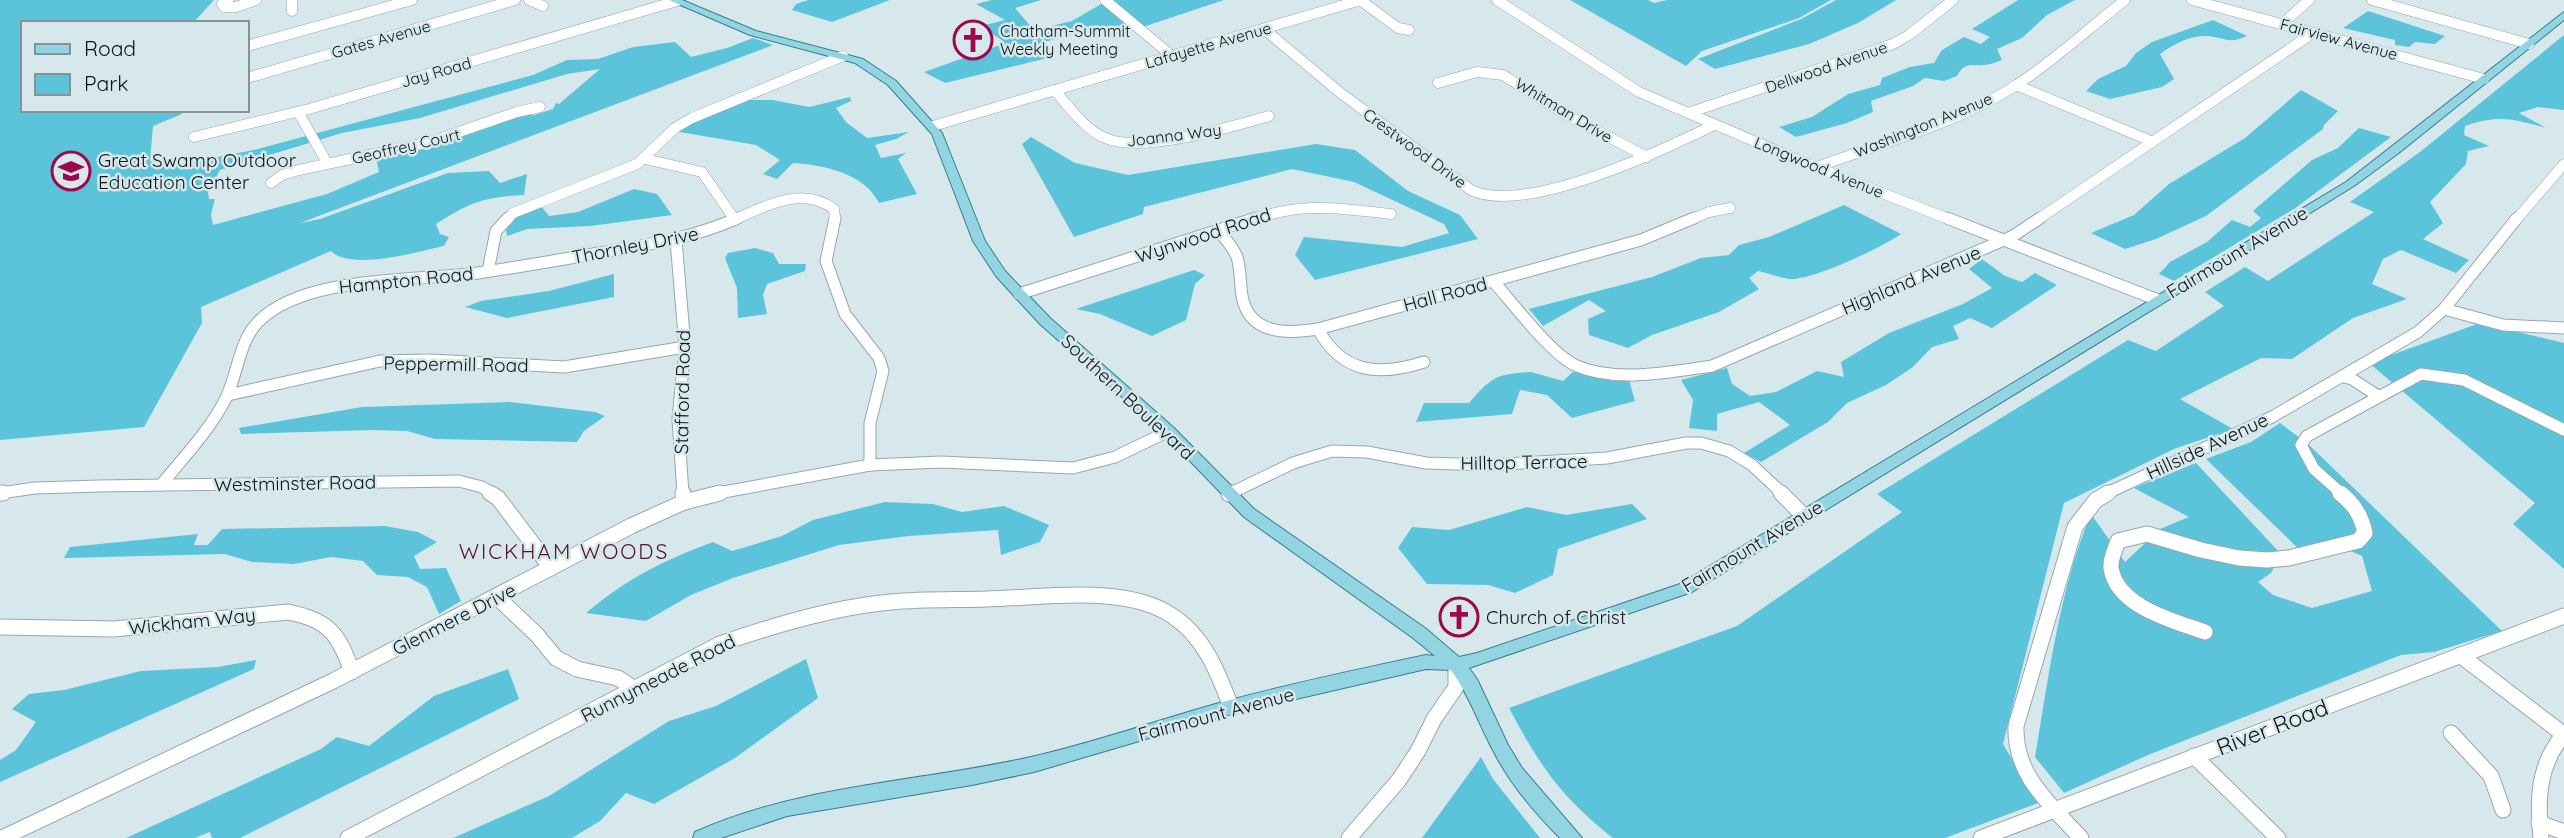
<svg xmlns="http://www.w3.org/2000/svg" width="2564" height="838" viewBox="0 0 2564 838" font-family="Quicksand,sans-serif">
<rect width="100%" height="100%" fill="#d7e8ec"/>
<g fill="#5bc4da" fill-rule="evenodd">
<path d="M0,0H214L193,23H23V110H179L182,114L153,126L150,161L175,165L254,150L533,75L567,60L598,59L633,47L675,42L691,57L727,48L753,38L773,45L300,223L320,219L448,173L489,171L500,183L527,174L524,195C484,197 470,202 436,224L440,234L449,237L444,246C417,252 351,271 331,251L201,307L202,323L144,427L0,440ZM600,69L559,104L556,103L553,109L534,115L525,113L376,157L379,172L327,194L213,225L211,214L215,199H209L208,192L220,170L342,133L420,118L567,74Z"/>
<polygon points="808,0 890,0 832,22 792,10 796,4"/>
<polygon points="992,0 1041,0 1015,8 1034,30 1072,21 1108,0 1224,0 1140,28 1082,31 1038,44 1052,57 945,83 924,72 1006,43 981,26 1005,20 976,4"/>
<polygon points="1570,0 1648,0 1654,3 1667,0 1831,0 1799,18 1702,51 1686,66"/>
<polygon points="1836,0 1896,0 1858,23 1809,44 1715,69 1698,59 1801,19"/>
<path d="M2018,0H2075L2047,15L2022,38L1997,49L2002,60C1996,62 1990,65 1983,65C1970,66 1964,62 1957,76L1944,81L1925,78L1913,86L1871,101L1873,112L1847,123L1796,137L1779,127L1812,117L1848,94L1880,85L1882,78L1910,67L1934,63L1942,50L1964,37L1981,44L1990,37L1972,29Z"/>
<polygon points="2368,11 2445,36 2435,44 2415,42 2409,47 2395,45 2395,40 2343,28"/>
<path d="M2213,20L2247,36C2230,43 2231,40 2214,37C2193,33 2176,43 2160,54L2174,79L2162,87L2110,99L2086,91L2098,79L2126,66L2136,53L2152,42Z"/>
<path d="M2564,35V110L2538,107L2519,113L2546,128C2514,119 2498,114 2465,126L2464,135L2489,146L2468,151L2466,164L2430,202L2443,223L2423,239L2469,260L2456,273L2401,250L2383,259L2372,284L2407,299L2353,318L2292,359L2261,358L2180,399L2233,429L2174,449L2064,503L2003,744L2038,803L1945,838H1613C1560,796 1540,766 1509,708L1737,626L1902,512L1877,494L2128,340L2156,351L2224,306L2205,292L2245,267L2268,281L2374,212L2350,202L2420,152Z"/>
<polygon points="2301,90 2338,111 2324,125 2323,129 2206,216 2156,239 2125,249 2091,233 2134,215 2169,184 2245,138"/>
<path d="M850,97L851,101L836,108L846,122L867,138L909,132L896,139L875,145L881,158L906,153L898,159L917,194L879,203C864,173 824,165 793,163L777,179L763,174L780,160L756,145L674,131L701,116L749,100H773L809,107Z"/>
<polygon points="2359,128 2391,137 2294,209 2174,281 2159,274 2170,262 2207,242 2232,220 2250,227 2261,218 2253,211 2312,160 2338,148"/>
<polygon points="1031,137 1075,163 1128,175 1316,144 1355,150 1408,191 1460,215 1478,239 1315,280 1295,255 1304,237 1402,247 1449,233 1444,224 1354,182 1292,169 1144,207 1143,214 1074,237 1022,144"/>
<polygon points="634,189 657,194 672,215 591,226 527,229 507,236 506,230 511,219 540,205 549,216 578,212"/>
<path d="M1844,205L1901,234C1881,248 1813,280 1790,279C1780,278 1768,273 1758,271L1749,278L1759,289L1719,312L1652,335L1628,348L1589,335L1588,319L1606,311L1589,300L1543,326L1529,309L1652,277L1701,258L1729,255L1739,245L1769,237Z"/>
<polygon points="755,248 773,253 779,264 806,264 805,271 767,284 763,295 767,314 738,318 737,288 725,258 728,253"/>
<polygon points="1982,259 2005,276 2022,282 2035,273 2057,285 1992,328 1970,318 1953,326 1959,339 1932,347 1913,367 1886,385 1847,403 1828,422 1761,462 1744,453 1790,425 1759,402 1717,414 1717,431 1689,428 1693,400 1681,380 1727,368 1732,384 1750,396 1776,392 1817,371 1844,377 1841,362 1889,333 1963,304 1992,288 1969,269"/>
<polygon points="1194,270 1205,275 1195,284 1186,320 1152,336 1100,314 1076,309"/>
<polygon points="614,274 614,297 507,318 465,307 481,301 549,291"/>
<polygon points="2480,323 2564,343 2564,569 2513,524 2535,503 2369,363"/>
<path d="M1531,372L1563,381L1573,372L1629,380L1635,401L1572,418L1547,395L1520,390L1512,414L1416,422L1424,403H1469C1492,377 1496,374 1531,372Z"/>
<polygon points="510,402 595,412 605,416 584,431 577,442 435,439 407,431 373,430 241,434 239,428 362,407"/>
<path d="M2280,423L2308,444L2502,631L2434,652L2401,655L2148,755L2064,793L2035,757C2049,676 2059,590 2091,514L2125,562L2160,529L2189,517L2134,488L2196,463L2281,554L2271,573L2258,582L2273,595L2312,608L2372,591L2362,556L2350,551L2307,557L2206,459L2251,442Z"/>
<path d="M885,502L933,504L962,512L1004,506L1049,525L1040,542L1001,555L998,530L909,536L839,545L733,578L691,595L646,621L586,613C628,578 662,561 713,542L732,551L782,536L813,520Z"/>
<polygon points="1632,504 1647,519 1558,549 1553,575 1515,593 1488,585 1427,584 1398,548 1412,527 1449,530 1527,507 1566,515"/>
<polygon points="385,526 418,532 437,542 414,556 420,569 446,568 461,601 439,614 427,587 408,577 377,575 363,561 331,557 294,564 252,562 225,554 64,558 70,547 198,534 194,545 208,545 222,529"/>
<polygon points="806,659 818,698 735,758 654,804 626,793 600,821 572,838 453,838 549,796 669,721 716,706"/>
<polygon points="256,660 254,669 0,782 0,760 16,750 36,722 12,709 29,694 64,690 141,671 218,667"/>
<polygon points="508,669 519,699 240,838 212,838 210,832 195,838 126,838 321,749 337,737 369,746 434,696"/>
<polygon points="1481,757 1493,779 1540,838 1422,838"/>
</g>
<g fill="none" stroke-linecap="round" stroke-linejoin="round">
<defs>
<g id="minor-far2">
<polyline points="228,0 222,4 224,7 236,7 256,0"/>
<polyline points="292,0 292,11"/>
<polyline points="529,0 543,6"/>
<polyline points="1105,0 1172,56"/>
<polyline points="1360,0 1398,28 1409,30"/>
<polyline points="1497,0 1639,92 1808,164 1951,220"/>
<polyline points="2192,0 2484,79"/>
<polyline points="2372,0 2529,44"/>
<polyline points="2282,24 2309,0"/>
<path d="M1264,29L1338,91L1471,190C1524,216 1663,150 1714,125"/>
<polyline points="247,46 412,0"/>
<polyline points="247,78 515,0"/>
<polyline points="1438,83 1477,72 1503,75 1565,114 1647,157"/>
<polyline points="2016,85 2151,141"/>
<path d="M1054,90C1069,106 1084,129 1105,138C1142,154 1230,127 1269,116"/>
<polyline points="298,112 325,159 325,164"/>
<polyline points="1688,113 1893,44 1909,35 1953,0"/>
<polyline points="933,126 1361,0"/>
<polyline points="194,137 309,109 677,1"/>
<polyline points="645,159 702,172 735,220"/>
<path d="M1817,167C1882,143 1956,124 2015,86C2054,61 2089,28 2125,0"/>
<polyline points="271,183 282,175 299,170 430,142 517,112 540,107"/>
<polyline points="507,220 513,213 637,164 675,128 692,118 843,56"/>
<path d="M734,220C766,205 803,186 834,209L835,220"/>
<path d="M1250,220C1304,202 1336,208 1391,214"/>
<polyline points="1690,220 1709,212 1730,208"/>
<polyline points="2037,220 2313,33"/>
<polyline points="2516,220 2564,164"/>
</g>
<g id="minor-far1">
<polyline points="835,218 826,261 845,314 879,358 883,371 870,423 870,465"/>
<polyline points="1947,218 2158,300"/>
<path d="M1218,230C1225,238 1233,247 1237,257C1241,270 1240,283 1242,296C1249,335 1287,334 1318,329L1641,240L1694,218"/>
<polyline points="676,240 685,347 678,419 683,494"/>
<polyline points="488,271 496,231 508,218"/>
<path d="M1493,281C1513,303 1551,355 1577,366C1617,383 1670,372 1712,366L2013,236L2040,218"/>
<polyline points="1019,294 1256,218"/>
<polyline points="2444,309 2503,325 2564,328"/>
<path d="M1318,329C1342,373 1378,377 1424,362"/>
<polyline points="2344,377 2352,379 2378,396"/>
<polyline points="228,395 380,361 431,360 564,367 685,347"/>
<path d="M161,485C183,458 209,431 225,400C238,375 238,343 258,322C303,275 417,281 478,273C518,267 559,260 599,253C647,245 693,238 738,218"/>
<polyline points="0,493 35,488 99,486 459,481 482,487 493,494"/>
<polyline points="713,494 870,465 941,462 1073,468 1115,457 1169,431"/>
<polyline points="1229,494 1293,463 1332,451 1367,452 1426,463 1488,465 1607,458 1686,443 1701,443 1729,451 1752,465 1783,494"/>
<polyline points="2105,494 2272,417 2418,332 2444,309 2517,218"/>
<polyline points="2342,494 2314,469 2301,445 2307,436 2421,374 2464,380 2564,430"/>
</g>
<g id="minor">
<polyline points="0,493 3,493"/>
<polyline points="490,493 498,498 551,568"/>
<polyline points="683,493 684,502"/>
<polyline points="1781,493 1803,515"/>
<polyline points="1229,494 1232,493"/>
<polyline points="497,597 537,635 556,658 577,669 618,678 633,688"/>
<path d="M0,627L114,629L288,612C329,620 339,634 352,672"/>
<path d="M2205,632C2174,621 2117,607 2111,568C2110,559 2115,550 2118,541L2147,534L2201,550L2239,558L2267,560L2289,558L2358,541L2365,533C2361,515 2354,504 2340,493"/>
<polyline points="2460,655 2563,734"/>
<polyline points="2451,733 2491,776 2503,810"/>
<polyline points="2194,756 2278,838"/>
<polyline points="2539,823 2564,832"/>
<polyline points="2,838 333,681 631,526 684,502 720,493"/>
<path d="M348,838L720,644C774,625 834,607 891,602C923,599 955,600 987,599C1041,598 1124,584 1171,615C1204,636 1218,672 1231,707"/>
<polyline points="1349,838 1399,780 1418,751 1434,719 1456,687 1456,664"/>
<polyline points="1981,838 2564,616"/>
<path d="M2081,838C2050,804 2014,775 2016,726L2075,527L2096,500L2108,493"/>
<path d="M2541,838C2537,799 2538,765 2564,734"/>
</g>
<path id="major" d="M669,0H682L756,31L863,59L896,81L942,133L985,241L1005,271L1050,318L1174,428L1254,509L1425,628L1459,657L1477,653L1680,584L2346,182L2564,12V20L2400,152L2354,186L1692,592L1469,668L1477,679L1508,745L1522,768L1582,838H1560C1535,813 1510,784 1494,752C1479,725 1470,696 1451,670L1426,669L1231,714L1034,772L972,785L787,816L721,838H693L695,832C800,785 919,782 1031,757C1098,742 1163,718 1230,700C1294,683 1360,669 1426,655L1435,656L1413,638L1244,517L1164,434L1040,324L1015,297L996,276L973,241L932,134L888,85L855,63L750,35Z"/>
</defs>
<use href="#minor-far2" stroke="#97a7ab" stroke-width="11"/>
<use href="#minor-far1" stroke="#97a7ab" stroke-width="13"/>
<use href="#minor" stroke="#97a7ab" stroke-width="17"/>
<use href="#major" stroke="#357e8e" stroke-width="2"/>
<use href="#minor-far2" stroke="#fff" stroke-width="10"/>
<use href="#minor-far1" stroke="#fff" stroke-width="11"/>
<use href="#minor" stroke="#fff" stroke-width="15"/>
<use href="#major" fill="#92d4e2" fill-rule="evenodd"/>
</g>
<defs>
<symbol id="church-ring" viewBox="-11 -11 22 22"><circle r="9.5" fill="#d7e8ec" stroke="#9f074c" stroke-width="1.5"/><path d="M-1.2-6h2.4v3.5h3.3v2.4h-3.3V6h-2.4V-.1h-3.3v-2.4h3.3Z" fill="#9f074c"/></symbol>
<symbol id="school-ring" viewBox="-11 -11 22 22"><circle r="9.5" fill="#d7e8ec" stroke="#9f074c" stroke-width="1.5"/><path d="M0-5L7-2L0 1L-7-2ZM-4 1L0 2.5L4 1V4Q0 6-4 4Z" fill="#9f074c"/></symbol>
</defs>
<g fill-rule="evenodd">
<use href="#church-ring" x="951" y="18" width="44" height="44"/>
<use href="#school-ring" x="49" y="149" width="44" height="44"/>
<use href="#church-ring" x="1437" y="595" width="44" height="44"/>
</g>
<g text-anchor="middle" dominant-baseline="central" stroke-width="5" stroke-linejoin="round" paint-order="stroke">
<g font-size="16" fill="#0d1314" stroke="#d7e8ec" text-anchor="start">
<text x="1000" y="31">Chatham-Summit<tspan x="1000" dy="18">Weekly Meeting</tspan></text>
</g>
<g font-size="16" fill="#0d1314" stroke="#d7e8ec">
<text transform="translate(381 39) rotate(-16)">Gates Avenue</text>
<text transform="translate(2339 39) rotate(15)">Fairview Avenue</text>
<text transform="translate(1208 45) rotate(-16)">Lafayette Avenue</text>
<text transform="translate(1826 67) rotate(-19)">Dellwood Avenue</text>
<text transform="translate(436 72) rotate(-16)">Jay Road</text>
<text transform="translate(1564 110) rotate(31)">Whitman Drive</text>
<text transform="translate(1923 125) rotate(-22)">Washington Avenue</text>
<text transform="translate(1174 135) rotate(-7)">Joanna Way</text>
<text transform="translate(406 146) rotate(-13)">Geoffrey Court</text>
<text transform="translate(1415 148) rotate(36)">Crestwood Drive</text>
<text transform="translate(1819 167) rotate(22)">Longwood Avenue</text>
</g>
<g font-size="19" fill="#0d1314" stroke="#d7e8ec" text-anchor="start">
<text x="98" y="160">Great Swamp Outdoor<tspan x="98" dy="22">Education Center</tspan></text>
<text x="1486" y="617">Church of Christ</text>
</g>
<g font-size="19" fill="#0d1314" stroke="#d7e8ec">
<text transform="translate(1203 235) rotate(-18)">Wynwood Road</text>
<text transform="translate(635 245) rotate(-11)">Thornley Drive</text>
<text transform="translate(2237 252) rotate(-31)">Fairmount Avenue</text>
<text transform="translate(406 280) rotate(-6)">Hampton Road</text>
<text transform="translate(1911 280) rotate(-23)">Highland Avenue</text>
<text transform="translate(1445 294) rotate(-15)">Hall Road</text>
<text transform="translate(456 364) rotate(1)">Peppermill Road</text>
<text transform="translate(682 392) rotate(-89)">Stafford Road</text>
<text transform="translate(1128 397) rotate(43)">Southern Boulevard</text>
<text transform="translate(2207 446) rotate(-25)">Hillside Avenue</text>
<text transform="translate(1524 462) rotate(-1)">Hilltop Terrace</text>
<text transform="translate(295 483) rotate(-1)">Westminster Road</text>
<text transform="translate(1752 546) rotate(-31)">Fairmount Avenue</text>
<text transform="translate(454 619) rotate(-27)">Glenmere Drive</text>
<text transform="translate(192 621) rotate(-6)">Wickham Way</text>
<text transform="translate(658 678) rotate(-27)">Runnymeade Road</text>
<text transform="translate(1216 714) rotate(-15)">Fairmount Avenue</text>
</g>
<g font-size="21" letter-spacing="2" fill="#55122a" stroke="#d7e8ec">
<text x="564" y="551">WICKHAM WOODS</text>
</g>
<g font-size="23" fill="#0d1314" stroke="#d7e8ec">
<text transform="translate(2272 727) rotate(-21)">River Road</text>
</g>
</g>
<rect x="21" y="21" width="228" height="91" fill="#d7e8ec" stroke="#869396" stroke-width="2"/>
<rect x="35" y="44" width="35" height="10" fill="#92d4e2" stroke="#869396" stroke-width="2"/>
<text x="84" y="56" font-size="21" fill="#0d1314">Road</text>
<rect x="35" y="74" width="35" height="21" fill="#5bc4da" stroke="#869396" stroke-width="2"/>
<text x="84" y="91" font-size="21" fill="#0d1314">Park</text>
</svg>
